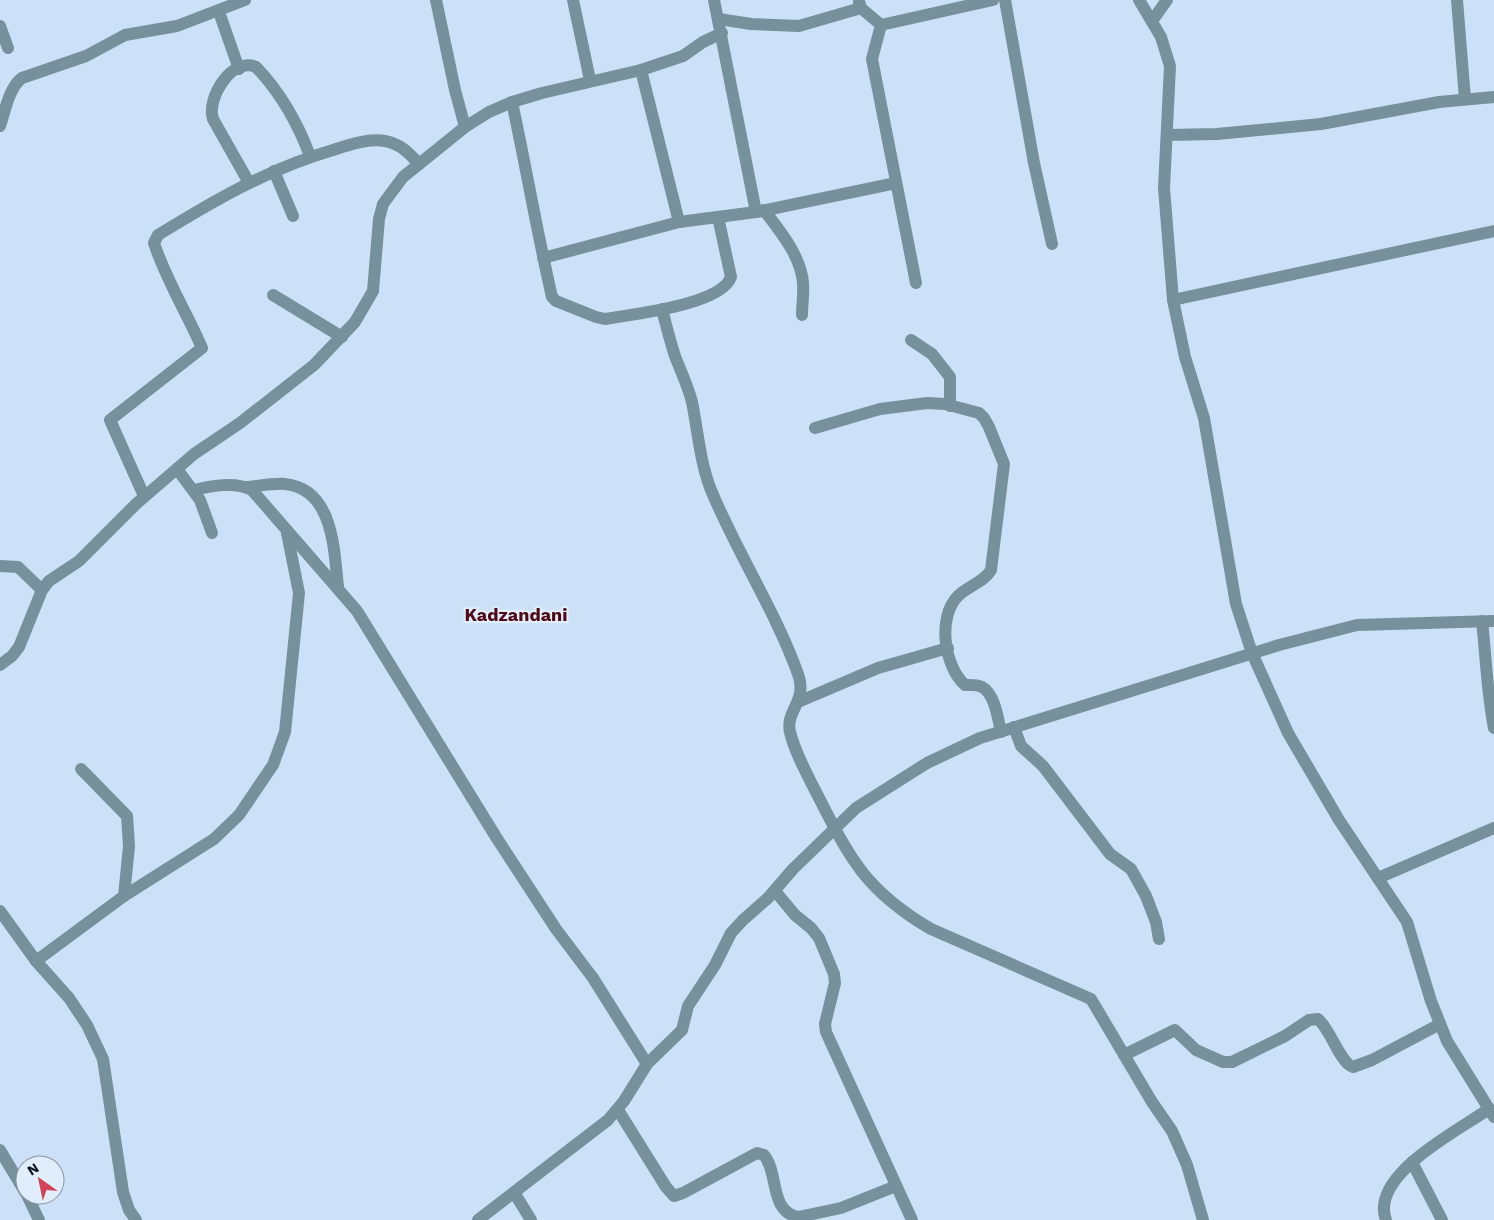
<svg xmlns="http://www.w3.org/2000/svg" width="1494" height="1220" viewBox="0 0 1494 1220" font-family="'Work Sans',sans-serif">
<rect width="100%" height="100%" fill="#cce1f7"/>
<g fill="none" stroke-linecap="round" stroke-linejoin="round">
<g stroke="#76919b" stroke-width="12">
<polyline points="436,0 455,90 465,127"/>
<polyline points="573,0 590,80"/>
<polyline points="714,0 756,212"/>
<polyline points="1005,0 1034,163 1052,244"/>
<polyline points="1139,0 1161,37 1170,66 1164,188 1173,300 1185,357 1204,418 1236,604 1252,653 1288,733 1339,820 1407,922 1431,1001 1447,1041 1494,1117"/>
<polyline points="1457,0 1465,99"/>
<polyline points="859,2 861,8 881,25"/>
<polyline points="219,12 239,69"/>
<polyline points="719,19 751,24 799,26 861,8"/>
<polyline points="1152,21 1167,0"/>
<polyline points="881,25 872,59 916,283"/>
<polyline points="881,25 993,0"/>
<polyline points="0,26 8,48"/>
<polyline points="641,70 679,222"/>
<path d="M512,102C526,167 537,232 552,297L556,301L596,317L605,319C633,314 721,305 731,277L718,217"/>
<path d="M0,126C5,112 9,87 22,78L86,56L125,35L177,26L245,0"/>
<polyline points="1168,135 1217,134 1321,124 1439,102 1494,97"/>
<polyline points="274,171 293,216"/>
<path d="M248,181L213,119C206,99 232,56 256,67C280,92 298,124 310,156"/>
<path d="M764,210C780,231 801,256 803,283C804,294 802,304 802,315"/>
<polyline points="543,258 679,222 756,212 896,183"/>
<polyline points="273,295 342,337"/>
<polyline points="1173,300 1494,231"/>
<path d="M662,309C666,325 670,341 675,356C681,372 688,386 692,402C698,432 700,462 711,490C737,553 775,610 798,674C808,701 785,711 790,732C795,753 807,774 817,794C850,859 866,891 931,929L1091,999L1152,1102L1172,1131L1187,1165L1203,1220"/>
<polyline points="911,340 932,354 950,377 950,406"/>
<path d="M815,428L880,409L927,403L945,404L979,413L984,418L989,427L1004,464L991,570C985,581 967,587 958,596C937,617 944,666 965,685C970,685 977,684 982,687C995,694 998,719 1001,732"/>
<polyline points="177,469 200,500 212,533"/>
<path d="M247,487C259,486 273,483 285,484C334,489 334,551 338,587"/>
<path d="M194,490C211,486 235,481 252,490L357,611L496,837L556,929L593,978L647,1064"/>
<path d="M144,496L110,420L202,348C187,313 166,280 154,243L158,235C215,200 268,169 333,150C348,145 368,138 385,141C401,144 409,153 419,164"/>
<polyline points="0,566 18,567 42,590"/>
<path d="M1482,621C1486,657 1487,693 1494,728"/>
<polyline points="0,665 12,656 19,647 42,590 49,581 79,561 136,504 194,454 240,423 314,365 355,322 373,291 379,219 383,204 403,177 465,127 489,112 512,102 542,93 641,70 683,56 703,42 722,33"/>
<polyline points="798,702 878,668 948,648"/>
<polyline points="1014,727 1021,746 1043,766 1110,854 1131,869 1146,896 1156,922 1159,939"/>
<polyline points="81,769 127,816 129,846 124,896"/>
<polyline points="1378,878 1494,828"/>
<polyline points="775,891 795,915 811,928 819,938 834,974 835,983 825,1024 826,1032 912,1220"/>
<polyline points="0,911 36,961 69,998 87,1025 103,1059 123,1192 129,1210 136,1220"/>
<polyline points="36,961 124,896 214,839 239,815 273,765 285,732 299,593 287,533"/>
<path d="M1124,1055L1175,1030L1196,1050L1223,1062H1232L1285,1036L1309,1020L1318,1019C1331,1030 1340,1063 1353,1067L1372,1060L1440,1024"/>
<path d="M618,1110L666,1187L674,1196L683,1193L757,1153L764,1155C779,1173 769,1211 798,1217L841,1208L896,1186"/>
<polyline points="0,1150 25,1192"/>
<polyline points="1412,1162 1442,1220"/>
<polyline points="515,1194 531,1220"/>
<polyline points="27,1195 39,1220"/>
<polyline points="478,1220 608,1120 624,1101 647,1064 682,1030 688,1006 715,965 731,933 743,920 768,898 793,869 856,808 927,763 980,738 1279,645 1357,625 1494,621"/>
<path d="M1386,1220C1369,1175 1459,1130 1489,1109"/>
</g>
</g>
<g text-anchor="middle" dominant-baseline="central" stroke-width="4.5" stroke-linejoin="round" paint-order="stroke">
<g font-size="18" font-weight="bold" fill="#4f0917" stroke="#e0edfa">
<text x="516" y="614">Kadzandani</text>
</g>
</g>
<g transform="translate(40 1180) rotate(327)"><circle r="24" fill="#e0edfa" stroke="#8a95a0"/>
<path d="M0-4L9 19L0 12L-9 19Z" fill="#d34256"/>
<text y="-8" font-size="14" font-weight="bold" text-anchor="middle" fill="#0a1118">N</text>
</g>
</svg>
